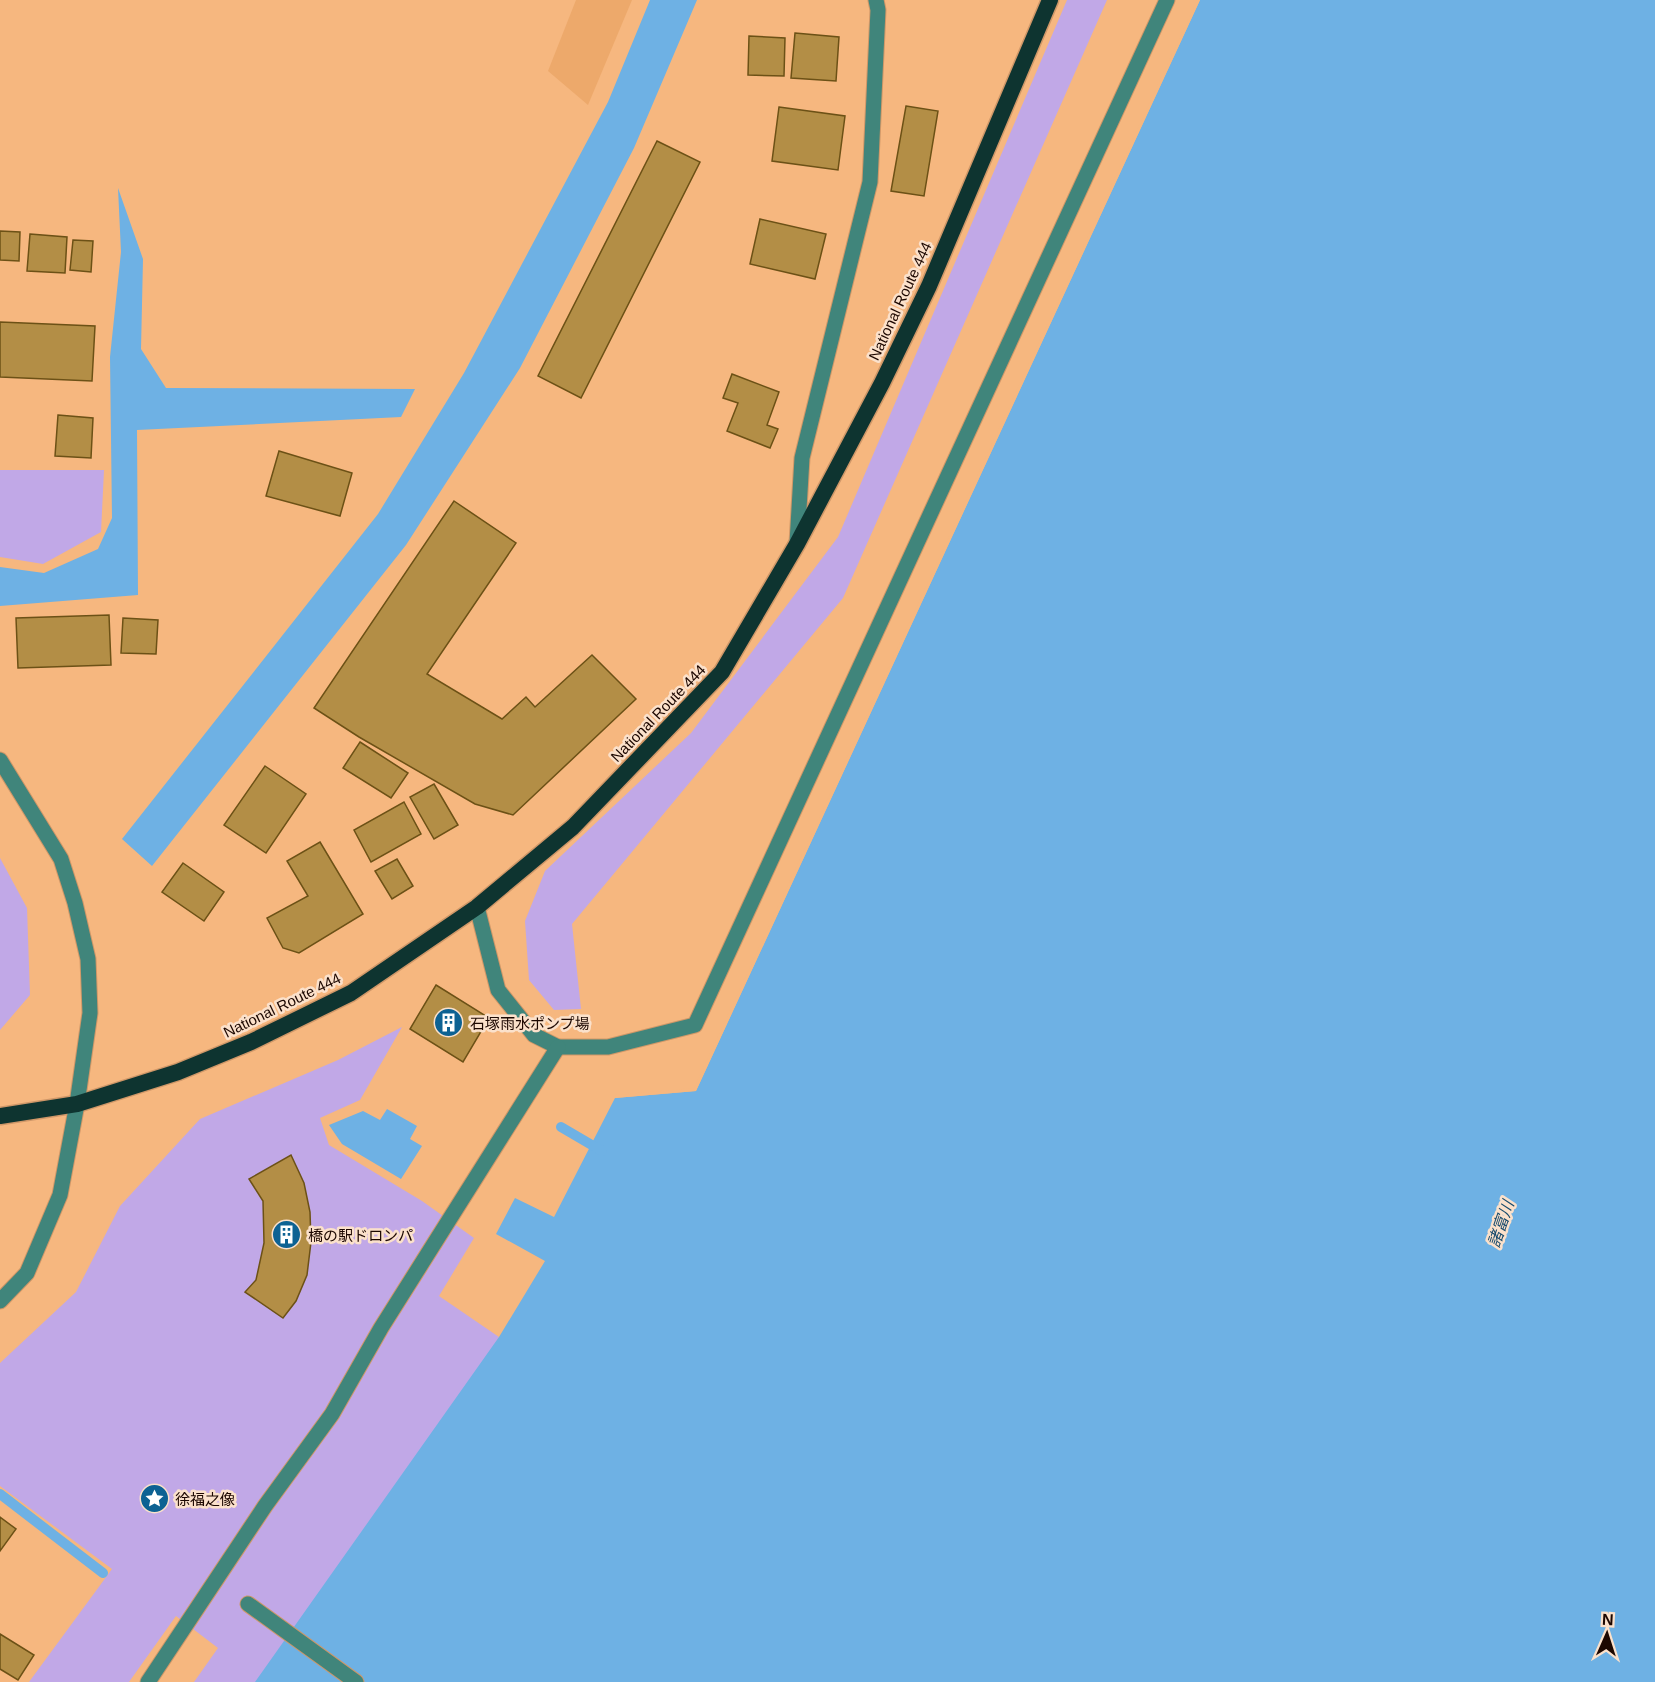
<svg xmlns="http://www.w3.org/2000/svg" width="1655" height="1682" viewBox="0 0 1655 1682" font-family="Arial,'Noto Sans JP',sans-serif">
<rect width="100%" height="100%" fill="#f6b77f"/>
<polygon fill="#eda96b" points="576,0 632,0 588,105 548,71"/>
<g fill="#c1a8e7">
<polygon points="1067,0 1107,0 843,598 572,924 581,1009 554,1010 529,980 525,921 545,871 691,733 838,537"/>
<polygon points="0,470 104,470 101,532 43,564 0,557"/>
<polygon points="0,858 27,908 30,995 0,1030"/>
<polygon points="402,1027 360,1100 320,1118 329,1145 422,1201 474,1238 439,1296 499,1337 298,1682 194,1682 218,1648 176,1616 129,1682 29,1682 112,1569 0,1486 0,1363 76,1292 120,1206 200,1119 338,1060"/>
</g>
<g fill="#6eb1e4">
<polygon points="650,0 697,0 634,148 520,368 406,545 152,866 122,839 378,514 464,373 608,102"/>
<polygon points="1200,0 1655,0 1655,1682 255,1682 499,1337 545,1261 496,1234 515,1198 554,1217 615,1098 696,1091"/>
<polygon points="118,188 143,259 141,349 166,388 415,389 401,417 137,430 138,595 0,606 0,567 44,573 98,549 112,518 110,357 121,252"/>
<polygon points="387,1109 417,1126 410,1139 422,1146 401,1179 342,1144 329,1125 363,1111 380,1120"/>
</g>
<polygon fill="#f6b77f" points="1197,0 1200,0 696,1091 615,1098 616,1095 694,1088"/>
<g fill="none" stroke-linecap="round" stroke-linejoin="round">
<g stroke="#6eb1e4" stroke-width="10">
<polyline points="561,1127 602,1151"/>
<polyline points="0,1494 103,1573"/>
</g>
</g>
<g fill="#b38e46" stroke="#6c5116" stroke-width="1.5">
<polygon points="795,33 839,37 836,81 791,78"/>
<polygon points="749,36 785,38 784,76 748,75"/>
<polygon points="906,106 938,111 924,196 891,191"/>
<polygon points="779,107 845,116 838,170 772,161"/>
<polygon points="657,141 700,162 581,398 538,376"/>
<polygon points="760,219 826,234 815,279 750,264"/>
<polygon points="0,231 20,232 19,261 0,260"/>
<polygon points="30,234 67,237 65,273 27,271"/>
<polygon points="73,240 93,241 91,272 70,270"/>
<polygon points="0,322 95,326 92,381 0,377"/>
<polygon points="732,374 779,392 767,425 778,429 770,448 727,431 738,403 723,398"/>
<polygon points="58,415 93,418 91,458 55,456"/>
<polygon points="279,451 352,473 340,516 266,496"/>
<polygon points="454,501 516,543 427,674 502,719 526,697 535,707 592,655 636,699 513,815 475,804 359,737 314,708"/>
<polygon points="109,615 111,665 18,668 16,618"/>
<polygon points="123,618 158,620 156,654 121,653"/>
<polygon points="360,742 408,773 391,798 343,768"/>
<polygon points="265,766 306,794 266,853 224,825"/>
<polygon points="434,784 458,825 434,839 410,797"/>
<polygon points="404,802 421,834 371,862 354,830"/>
<polygon points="320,842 363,914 299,953 283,948 267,918 308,896 287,861"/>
<polygon points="397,859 413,886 392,899 375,871"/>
<polygon points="183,863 224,892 204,921 162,892"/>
<polygon points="436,985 489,1018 463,1062 410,1029"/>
<polygon points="291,1155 304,1183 310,1212 311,1242 307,1275 296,1301 283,1318 245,1292 256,1280 264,1243 263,1201 249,1179"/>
<polygon points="0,1517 16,1529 0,1551"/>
<polygon points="0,1634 34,1655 18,1680 0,1669"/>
</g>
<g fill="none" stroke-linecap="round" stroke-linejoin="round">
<defs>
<g id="service">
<polyline points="477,907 498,990 534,1035 558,1047 608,1047 695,1025 1167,0"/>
<polyline points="148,1682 265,1506 332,1414 381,1328 558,1047"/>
</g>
<polyline id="pedestrian" points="248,1604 356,1682"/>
<g id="tertiary">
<polyline points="797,543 802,458 870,182 878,10 876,0"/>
<polyline points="0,760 61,859 75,903 88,959 90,1013 77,1104 60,1195 27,1273 0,1301"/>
</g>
<polyline id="trunk" points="0,1116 77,1104 178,1072 251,1042 351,993 477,907 573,827 722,672 797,544 882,383 929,286 1050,0"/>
</defs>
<use href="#service" stroke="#cf9768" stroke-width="17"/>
<use href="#pedestrian" stroke="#cf9768" stroke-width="17"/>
<use href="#tertiary" stroke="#cf9768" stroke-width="17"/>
<use href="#trunk" stroke="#cf9768" stroke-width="19"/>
<use href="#service" stroke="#40857b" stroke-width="15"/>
<use href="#pedestrian" stroke="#40857b" stroke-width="15"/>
<use href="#tertiary" stroke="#40857b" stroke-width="15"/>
<use href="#trunk" stroke="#0e3430" stroke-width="16"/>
</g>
<defs>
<symbol id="building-disc" viewBox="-11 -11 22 22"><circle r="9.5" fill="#0d6293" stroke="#fbe1cb"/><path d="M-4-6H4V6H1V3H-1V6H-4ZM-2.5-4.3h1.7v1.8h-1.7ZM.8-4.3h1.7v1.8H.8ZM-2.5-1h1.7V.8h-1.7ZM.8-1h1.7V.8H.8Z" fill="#fff"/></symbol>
<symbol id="sight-disc" viewBox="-11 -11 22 22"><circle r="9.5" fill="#0d6293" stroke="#fbe1cb"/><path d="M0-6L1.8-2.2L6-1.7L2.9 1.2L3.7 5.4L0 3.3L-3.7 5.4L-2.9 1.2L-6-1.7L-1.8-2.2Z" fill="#fff"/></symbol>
</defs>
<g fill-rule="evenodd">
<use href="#building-disc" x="432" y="1006" width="33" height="33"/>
<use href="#building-disc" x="270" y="1218" width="33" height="33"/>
<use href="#sight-disc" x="138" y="1482" width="33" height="33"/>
</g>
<g text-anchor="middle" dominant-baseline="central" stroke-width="5" stroke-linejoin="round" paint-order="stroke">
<g font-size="15" fill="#1c0700" stroke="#fbe1cb">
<text transform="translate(900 301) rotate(-65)">National Route 444</text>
<text transform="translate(658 713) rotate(-46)">National Route 444</text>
<text transform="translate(282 1005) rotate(-26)">National Route 444</text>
</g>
<g font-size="15" fill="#1c0700" stroke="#fbe1cb" text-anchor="start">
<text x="470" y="1023">石塚雨水ポンプ場</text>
<text x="308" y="1235">橋の駅ドロンパ</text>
<text x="175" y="1499">徐福之像</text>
</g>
<g font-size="16" font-style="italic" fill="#184b6d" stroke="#fbe1cb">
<text transform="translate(1501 1224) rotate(-71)">諸富川</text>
</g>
</g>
<g transform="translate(1607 1634) rotate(3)" stroke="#fbe1cb" stroke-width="4.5" paint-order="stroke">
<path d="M0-4.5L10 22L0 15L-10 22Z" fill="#1c0700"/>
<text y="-9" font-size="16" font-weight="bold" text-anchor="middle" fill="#1c0700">N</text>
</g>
</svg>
